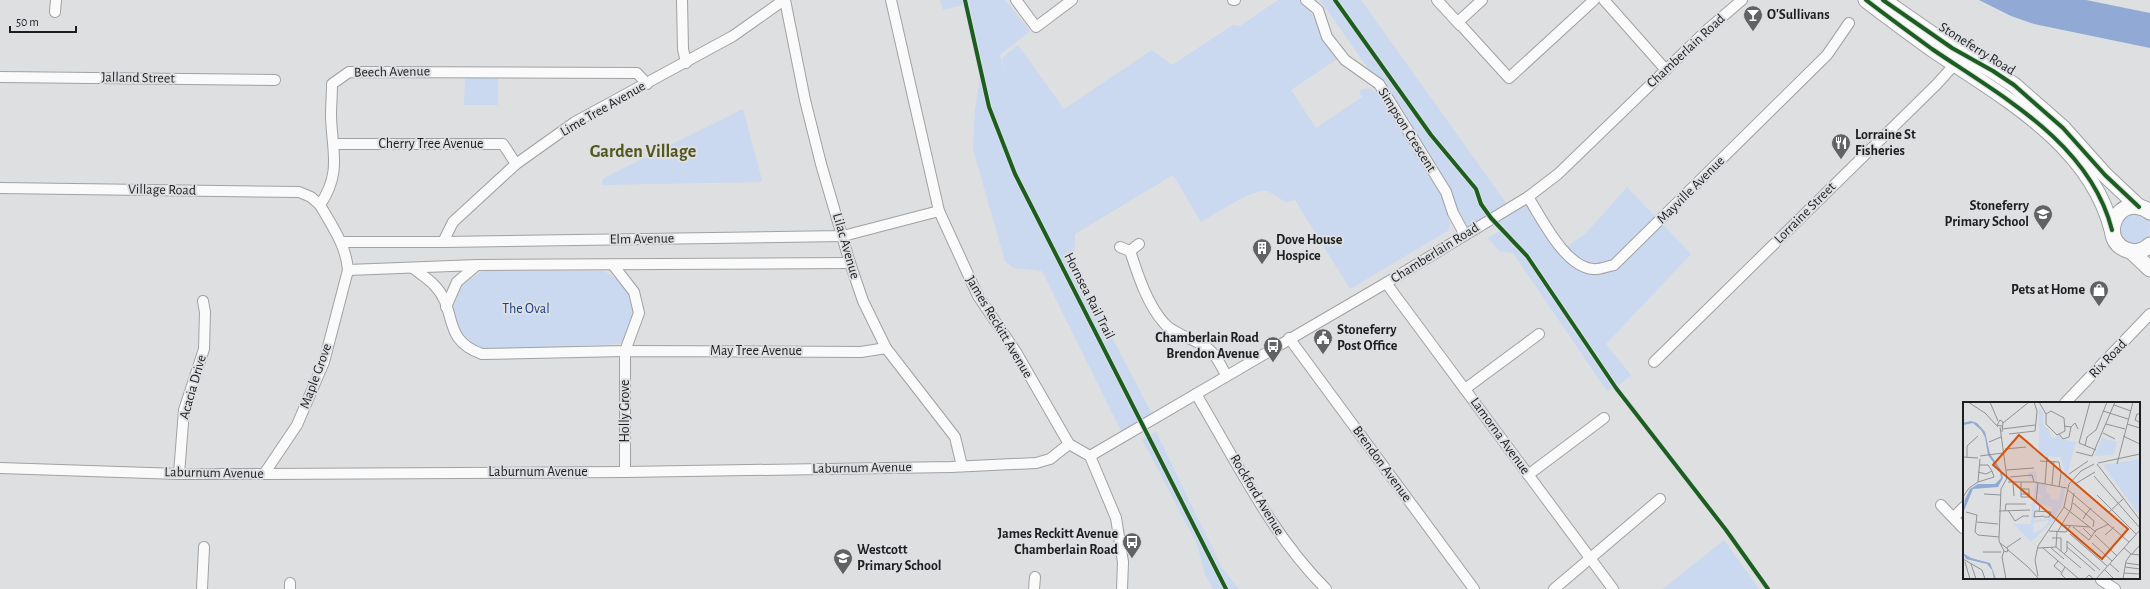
<svg xmlns="http://www.w3.org/2000/svg" width="2150" height="589" viewBox="0 0 2150 589" font-family="'Alegreya Sans',sans-serif">
<rect width="100%" height="100%" fill="#dedfe1"/>
<g fill="#cad8f0">
<path d="M940,0H1005L1030,31L1000,55L1008,79L1002,58L1018,45L1064,109L1152,50L1172,65L1233,25L1240,26L1278,0H1300C1320,18 1320,40 1337,59L1291,90L1316,128L1362,97L1359,91C1367,87 1372,89 1379,94C1395,118 1457,205 1449,230L1350,289L1295,200L1285,202C1279,198 1273,193 1266,191C1251,189 1215,214 1201,222L1173,175L1075,234L1074,264L1154,418L1123,435L1042,271L1013,268L1005,261L973,149L975,110L981,69L966,4L943,10Z"/>
<polygon points="1320,0 1361,0 1509,207 1531,195 1567,247 1587,232 1627,187 1691,254 1606,344 1631,375 1616,388 1607,391 1513,253 1499,251 1488,238 1502,230 1492,219 1465,235 1379,84"/>
<polygon points="465,76 498,76 498,105 464,105"/>
<polygon points="743,109 762,180 761,182 602,185 602,182 604,178"/>
<polygon points="2130,212 2148,217 2150,221 2149,239 2136,247 2122,241 2119,222"/>
<path d="M482,271H603C618,277 633,294 633,311C633,321 625,335 622,344L484,349L471,344L459,329L453,307L463,284Z"/>
<polygon points="1156,432 1222,568 1239,589 1213,589 1205,574 1197,544 1142,439"/>
<polygon points="1724,540 1759,589 1663,589"/>
</g>
<polygon fill="#91a9d5" points="1979,0 2086,0 2150,13 2150,48 2034,24 2011,16"/>
<g fill="none" stroke-linecap="round" stroke-linejoin="round">
<defs>
<g id="minor">
<polyline points="682,0 683,49 686,63"/>
<polyline points="785,0 805,100 821,164 850,263 863,301 886,348 955,437 962,466"/>
<polyline points="891,0 939,211 978,296 1016,352 1069,444 1090,456 1116,518 1123,562 1122,589"/>
<polyline points="1016,0 1036,27 1072,0"/>
<polyline points="1233,0 1235,0"/>
<polyline points="1306,0 1318,10 1327,37 1345,60 1379,84 1446,192 1453,213 1465,235"/>
<polyline points="1437,0 1460,25"/>
<polyline points="1482,0 1458,22 1509,78 1594,0"/>
<polyline points="1604,0 1666,70"/>
<polyline points="55,12 56,0"/>
<polyline points="0,77 275,80"/>
<polyline points="335,144 503,144 516,164"/>
<polyline points="0,188 299,192 311,197 320,205"/>
<path d="M1528,197C1542,219 1565,267 1593,269C1599,270 1608,266 1614,265L1827,55L1849,23"/>
<polyline points="341,242 443,242 843,236 939,211"/>
<polyline points="443,242 453,222 516,164 575,122 733,36 784,0"/>
<polyline points="1120,247 1130,251 1139,244"/>
<path d="M1130,251C1138,275 1147,304 1164,323C1173,334 1192,338 1204,346C1215,352 1220,364 1226,375"/>
<path d="M413,268C420,274 429,279 435,286C458,310 441,340 482,354L625,351L639,313L634,292L613,265"/>
<polyline points="348,270 477,265 850,263"/>
<polyline points="1386,283 1613,589"/>
<polyline points="446,307 457,282 477,265"/>
<polyline points="1289,338 1474,589"/>
<polyline points="1654,362 1937,84 1955,64"/>
<polyline points="1465,389 1539,334"/>
<path d="M1196,394C1236,461 1271,534 1326,589"/>
<polyline points="2065,403 2150,314"/>
<polyline points="1090,456 1386,283 1528,197 1558,174 1707,30 1742,0"/>
<polyline points="0,468 179,474 264,474 625,472 951,467 1036,463 1050,459 1069,444"/>
<polyline points="625,472 625,351 861,352 886,348"/>
<polyline points="179,474 184,410 204,349 205,312 203,301"/>
<path d="M264,474L297,425L324,362L348,270C346,245 332,226 320,205C342,172 332,152 331,116C331,105 332,95 332,84L349,72L637,73L647,84"/>
<polyline points="1528,475 1604,418"/>
<polyline points="1941,505 1963,528"/>
<polyline points="1954,517 1964,507"/>
<polyline points="2101,580 2115,589"/>
<polyline points="202,589 204,547"/>
<polyline points="290,589 290,583"/>
<polyline points="1034,589 1035,577"/>
<polyline points="1554,589 1660,499"/>
</g>
<g id="highway">
<path d="M1866,0C1888,17 1910,33 1932,49C2001,96 2090,143 2112,230"/>
<polyline points="1883,0 1952,48 1993,71 2014,85 2063,128 2105,175 2139,207"/>
<path d="M2150,212C2118,189 2095,242 2130,251C2137,253 2144,250 2150,245"/>
<polyline points="2132,252 2150,269"/>
</g>
</defs>
<use href="#minor" stroke="#a0a1a3" stroke-width="12"/>
<use href="#highway" stroke="#a0a1a3" stroke-width="17"/>
<use href="#minor" stroke="#fafafa" stroke-width="10"/>
<use href="#highway" stroke="#fafafa" stroke-width="15"/>
<defs>
<g id="cycleway">
<polyline points="965,0 989,107 1015,174 1226,589"/>
<polyline points="1335,0 1431,135 1476,189 1481,204 1491,218 1527,256 1616,388 1726,530 1768,589"/>
<path d="M1866,0C1888,17 1910,33 1932,49C2001,96 2090,143 2112,230"/>
<polyline points="1883,0 1952,48 1993,71 2014,85 2063,128 2105,175 2139,207"/>
</g>
</defs>
<use href="#cycleway" stroke="#dddfe2" stroke-width="6"/>
<use href="#cycleway" stroke="#1b5e20" stroke-width="4"/>
</g>
<defs>
<symbol id="bar-pin" viewBox="-11 -11 22 30"><path d="M0 17L-7.5 6A9.5 9.5 0 1 1 7.5 6Z" fill="#616263" stroke="#dddfe2"/><path d="M-6-5H6L.8 .8V4.5H3.5V6h-7V4.5H-.8V.8Z" fill="#fff"/></symbol>
<symbol id="restaurant-pin" viewBox="-11 -11 22 30"><path d="M0 17L-7.5 6A9.5 9.5 0 1 1 7.5 6Z" fill="#616263" stroke="#dddfe2"/><path d="M-5-6h1v4h1v-4h1v4h1v-4h1v5L-1.5 .5V6h-2V.5L-5-1ZM5-6V6H3V1.5H1.5Q1.5-4 5-6Z" fill="#fff"/></symbol>
<symbol id="school-pin" viewBox="-11 -11 22 30"><path d="M0 17L-7.5 6A9.5 9.5 0 1 1 7.5 6Z" fill="#616263" stroke="#dddfe2"/><path d="M0-5L7-2L0 1L-7-2ZM-4 1L0 2.5L4 1V4Q0 6-4 4Z" fill="#fff"/></symbol>
<symbol id="building-pin" viewBox="-11 -11 22 30"><path d="M0 17L-7.5 6A9.5 9.5 0 1 1 7.5 6Z" fill="#616263" stroke="#dddfe2"/><path d="M-4-6H4V6H1V3H-1V6H-4ZM-2.5-4.3h1.7v1.8h-1.7ZM.8-4.3h1.7v1.8H.8ZM-2.5-1h1.7V.8h-1.7ZM.8-1h1.7V.8H.8Z" fill="#fff"/></symbol>
<symbol id="shop-pin" viewBox="-11 -11 22 30"><path d="M0 17L-7.5 6A9.5 9.5 0 1 1 7.5 6Z" fill="#616263" stroke="#dddfe2"/><path d="M-5-2.5h2.3a2.7 3.5 0 0 1 5.4 0H5L5.5 6h-11ZM-1.5-2.5h3a1.5 2.3 0 0 0-3 0Z" fill="#fff"/></symbol>
<symbol id="civic-pin" viewBox="-11 -11 22 30"><path d="M0 17L-7.5 6A9.5 9.5 0 1 1 7.5 6Z" fill="#616263" stroke="#dddfe2"/><path d="M-.6-6.5H3V-4.5H.6V-3L4-1V1h2V6H-6V1h2V-1L-.6-3ZM-1.2 2.5V6h2.4V2.5Z" fill="#fff"/></symbol>
<symbol id="bus-pin" viewBox="-11 -11 22 30"><path d="M0 17L-7.5 6A9.5 9.5 0 1 1 7.5 6Z" fill="#616263" stroke="#dddfe2"/><path d="M-5-6H5V4H4V6H2V4H-2V6H-4V4H-5ZM-3.5-4V0h7V-4ZM-3.5 1.2v1.5H-2V1.2ZM2 1.2v1.5H3.5V1.2Z" fill="#fff"/></symbol>
</defs>
<g fill-rule="evenodd">
<use href="#bar-pin" x="1742" y="4" width="22" height="30"/>
<use href="#restaurant-pin" x="1830" y="132" width="22" height="30"/>
<use href="#school-pin" x="2032" y="203" width="22" height="30"/>
<use href="#building-pin" x="1251" y="237" width="22" height="30"/>
<use href="#shop-pin" x="2088" y="279" width="22" height="30"/>
<use href="#civic-pin" x="1312" y="327" width="22" height="30"/>
<use href="#bus-pin" x="1262" y="335" width="22" height="30"/>
<use href="#bus-pin" x="1121" y="531" width="22" height="30"/>
<use href="#school-pin" x="832" y="547" width="22" height="30"/>
</g>
<g text-anchor="middle" dominant-baseline="central" stroke-width="4" stroke-linejoin="round" paint-order="stroke">
<g font-size="14" font-weight="bold" fill="#1d1e1f" stroke="#dddfe2" text-anchor="start">
<text x="1767" y="15">O'Sullivans</text>
<text x="1855" y="135">Lorraine St<tspan x="1855" dy="16">Fisheries</tspan></text>
<text x="2029" y="206" text-anchor="end">Stoneferry<tspan x="2029" dy="16">Primary School</tspan></text>
<text x="1276" y="240">Dove House<tspan x="1276" dy="16">Hospice</tspan></text>
<text x="2085" y="290" text-anchor="end">Pets at Home</text>
<text x="1337" y="330">Stoneferry<tspan x="1337" dy="16">Post Office</tspan></text>
<text x="1259" y="338" text-anchor="end">Chamberlain Road<tspan x="1259" dy="16">Brendon Avenue</tspan></text>
<text x="1118" y="534" text-anchor="end">James Reckitt Avenue<tspan x="1118" dy="16">Chamberlain Road</tspan></text>
<text x="857" y="550">Westcott<tspan x="857" dy="16">Primary School</tspan></text>
</g>
<g font-size="14" fill="#1d1e1f" stroke="#dddfe2">
<text transform="translate(1977 49) rotate(32)">Stoneferry Road</text>
<text transform="translate(1686 51) rotate(-43)">Chamberlain Road</text>
<text transform="translate(392 72) rotate(-1)">Beech Avenue</text>
<text transform="translate(138 78) rotate(1)">Jalland Street</text>
<text transform="translate(603 109) rotate(-30)">Lime Tree Avenue</text>
<text transform="translate(1407 130) rotate(58)">Simpson Crescent</text>
<text x="431" y="144">Cherry Tree Avenue</text>
<text transform="translate(162 190) rotate(1)">Village Road</text>
<text transform="translate(1691 190) rotate(-45)">Mayville Avenue</text>
<text transform="translate(1805 213) rotate(-45)">Lorraine Street</text>
<text transform="translate(642 239) rotate(-1)">Elm Avenue</text>
<text transform="translate(846 246) rotate(74)">Lilac Avenue</text>
<text transform="translate(1435 253) rotate(-32)">Chamberlain Road</text>
<text transform="translate(1089 296) rotate(63)">Hornsea Rail Trail</text>
<text transform="translate(999 327) rotate(59)">James Reckitt Avenue</text>
<text x="756" y="351">May Tree Avenue</text>
<text transform="translate(2108 359) rotate(-46)">Rix Road</text>
<text transform="translate(316 376) rotate(-70)">Maple Grove</text>
<text transform="translate(193 387) rotate(-74)">Acacia Drive</text>
<text transform="translate(625 411) rotate(-90)">Holly Grove</text>
<text transform="translate(1500 436) rotate(54)">Lamorna Avenue</text>
<text transform="translate(1382 464) rotate(54)">Brendon Avenue</text>
<text transform="translate(862 468) rotate(-1)">Laburnum Avenue</text>
<text x="538" y="472">Laburnum Avenue</text>
<text transform="translate(214 473) rotate(1)">Laburnum Avenue</text>
<text transform="translate(1257 495) rotate(59)">Rockford Avenue</text>
</g>
<g font-size="14" fill="#1a408a" stroke="#dddfe2">
<text x="526" y="309">The Oval</text>
</g>
<g font-size="18" font-weight="bold" fill="#54571c" stroke="#dddfe2">
<text x="643" y="152">Garden Village</text>
</g>
</g>
<g transform="translate(1963 402)">
<rect width="177" height="177" fill="#dedfe1"/>
<path d="M76,5L80,10V23L86,28L88,35L92,36L96,33L98,37L113,40L101,85L102,71L98,55L76,54ZM139,36L154,40L150,53L131,54ZM177,57V110L175,111L140,63ZM73,66L74,80L84,83L83,90L88,93V97L95,98L99,85L102,86L100,100L90,119L68,140L51,122H68L69,105L67,104L70,101L72,81L69,76H65V70L73,69ZM73,92L78,93V96L74,95V101L90,105L85,117L71,118ZM85,118L86,120L78,128L70,131V121Z" fill="#cad8f0" fill-rule="evenodd"/>
<path d="M8,19L14,21L22,30L27,52L38,68L40,76L35,85L10,87L0,111L2,97L7,87L15,82H32L38,76L37,70L25,53L22,35L18,28L10,21L0,23V21ZM0,151L8,156L27,161L33,177H31L29,168L24,162L3,157Z" fill="#91a9d5"/>
<path fill="none" stroke="#919293" stroke-width="1" d="M5,0L22,11L35,25M27,0L35,19M76,0L83,12M127,0L116,41L133,48M151,3L168,9M88,9L101,16L102,29L94,33L83,22V12ZM140,9L165,17M176,20L172,18L174,12H177M40,21L66,0M143,22L162,27M164,22L177,26M39,24L34,23L37,18L40,20L39,30M37,25L44,76L38,87L36,136V139L41,149L44,150L45,147L37,141M108,25L112,21L115,27M39,27L72,23M140,31L152,37M46,32L72,29L74,9L71,0M96,32L100,37L106,35L108,25L101,24M160,34L177,42M26,40L38,35M122,44L124,35L133,28L144,0M42,47L63,45M113,50L129,54M17,54L40,51M129,54L152,0M0,55L15,56M4,55V44L15,34M77,59L96,60L98,71L96,85M135,61L177,52M134,62L177,118M154,62L170,0M16,63H25L29,69M43,68L71,66M15,70L23,72L29,69L31,75L15,80M106,72L125,59M131,74L177,126M47,75L69,73L71,80M45,80H71L104,86M58,80V92H66V87H58M50,81L51,94M75,81L73,99L77,103L76,109M82,82L84,55M112,82L132,70M89,83L91,59M105,88L166,140M21,92L38,93M58,92V95H67L66,92M134,93L173,132M0,95L6,86L15,80L17,57M110,101L123,112L128,106M101,105L133,130M45,108L52,119L60,114H66M36,109L67,108M42,109L43,102H63M3,110L14,113L12,130L15,133L36,135M146,110L160,97M81,115H86L88,110L72,109L71,115L81,114M120,117L123,112L131,119L130,125M14,120L35,122M99,123L127,125M110,125L126,138L133,128L146,122M120,126L129,135M86,129L103,130L107,124M94,129L93,145L118,166M95,129L108,107L111,91M107,132L144,164M132,133L154,154M142,133L151,125M89,136H98V149M104,139L137,168M129,141L149,159M104,145L132,169M43,146L58,136M75,146L93,145M80,146L116,177M88,146L101,157M161,146L168,152L177,153M45,148L65,165M41,149L39,155L43,177M20,150H38M101,152L104,149V139M169,152L177,143M0,157L19,168L22,177M95,159L91,164L98,170M2,160L7,177M163,161L177,163M8,162L13,177M147,162L156,170M65,165L76,177M102,165L98,172L103,177M162,165L177,167M142,168L151,177M161,171L177,172M75,174L72,158L75,144L101,105L106,82L118,69L131,62M122,177L126,173L131,177M133,177L177,128M160,177L163,159L168,152"/>
<path fill="#d4530e" fill-opacity="0.15" stroke="#d4530e" stroke-width="2" d="M56,33L165,127L139,157L30,63Z"/>
<rect width="177" height="177" fill="none" stroke="#1d1e1f" stroke-width="2"/>
</g>
<path d="M10 26v6h66v-6" fill="none" stroke="#1d1e1f" stroke-width="2"/>
<text x="16" y="26" font-size="12" fill="#1d1e1f" stroke="#dddfe2" stroke-width="3" paint-order="stroke">50 m</text>
</svg>
